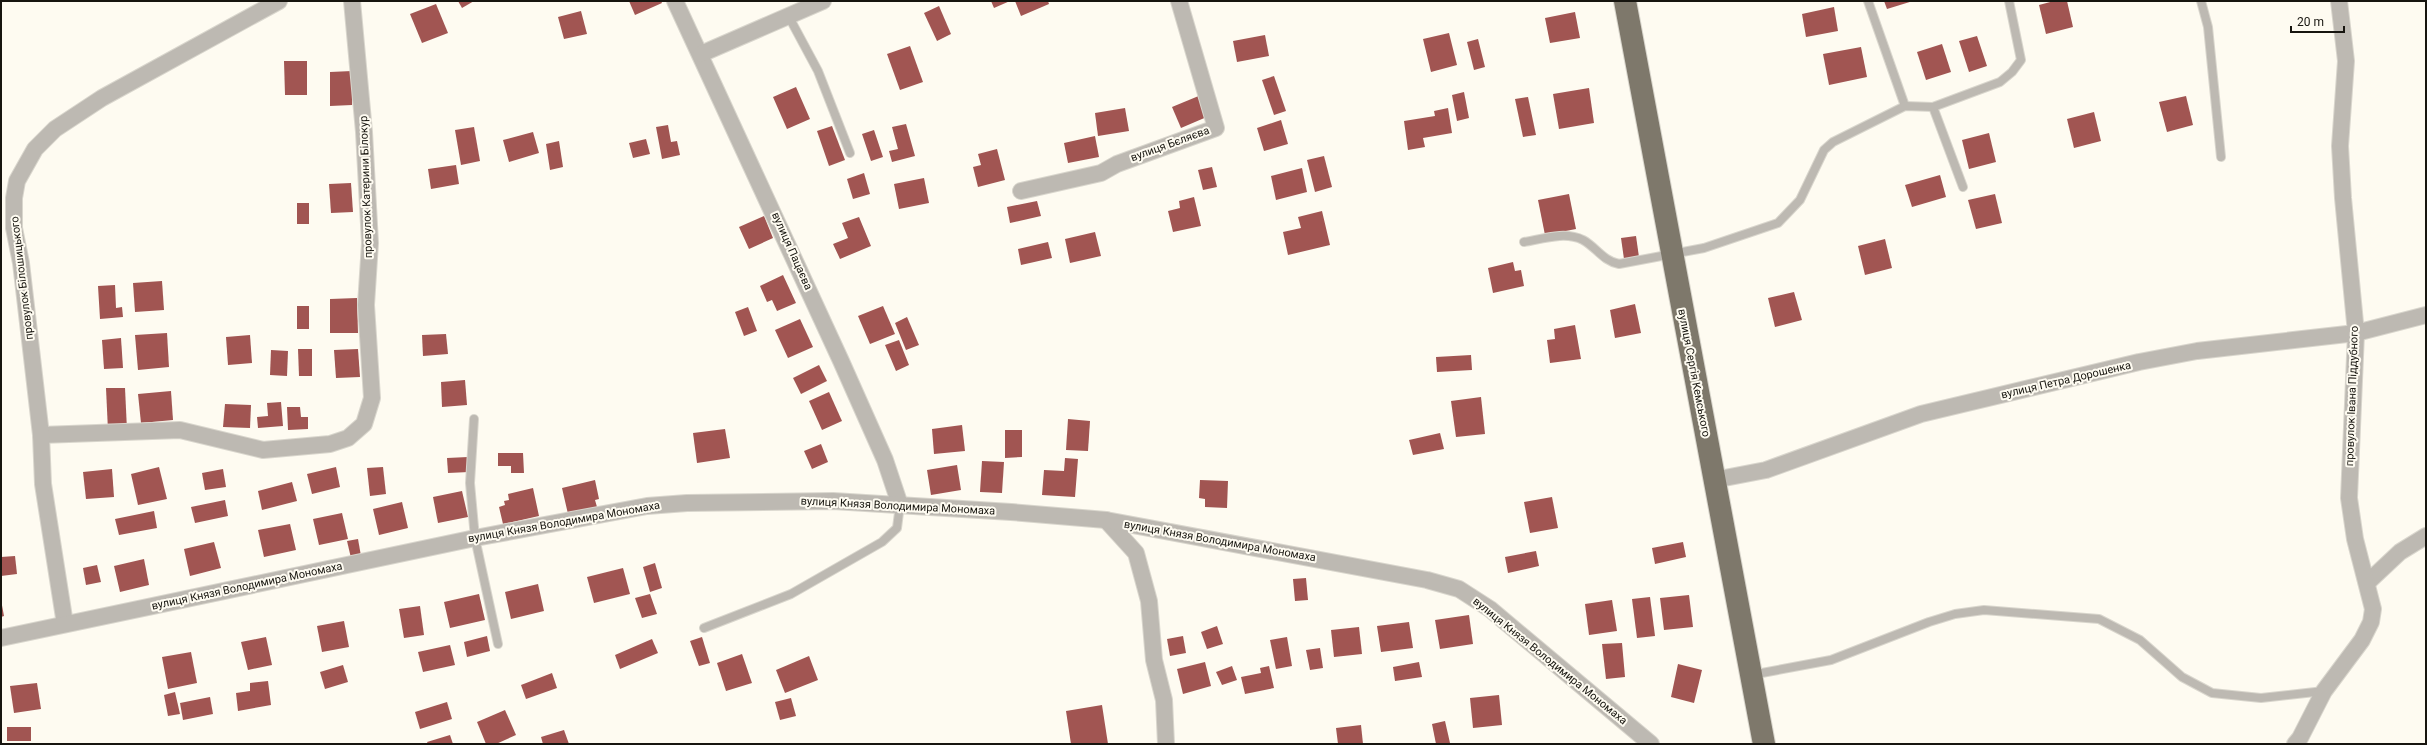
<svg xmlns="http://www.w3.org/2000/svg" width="2427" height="745" viewBox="0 0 2427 745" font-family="Roboto,sans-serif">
<rect width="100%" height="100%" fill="#fefbf1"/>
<g fill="#a15552">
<polygon points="458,1 474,1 462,8"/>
<polygon points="629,1 661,1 662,3 635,15"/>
<polygon points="991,1 1010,1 994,8"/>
<polygon points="1015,1 1048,1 1049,4 1021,16"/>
<polygon points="1884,1 1913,1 1887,9"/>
<polygon points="2054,1 2067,1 2073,27 2046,34 2039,5"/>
<polygon points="436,4 448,33 422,43 410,14"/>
<polygon points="939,6 951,34 937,41 924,13"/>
<polygon points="1834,7 1838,31 1806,37 1802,14"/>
<polygon points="581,11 587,34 564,39 558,17"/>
<polygon points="1575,12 1580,38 1550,43 1545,18"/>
<polygon points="1449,33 1457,65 1431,72 1423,39"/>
<polygon points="1265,35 1269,56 1237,62 1233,41"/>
<polygon points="1977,36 1987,66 1969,72 1959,41"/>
<polygon points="1478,39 1485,67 1474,70 1467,42"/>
<polygon points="1942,44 1951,72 1926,80 1917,52"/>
<polygon points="910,46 923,82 900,90 887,54"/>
<polygon points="1861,47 1867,77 1829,85 1823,54"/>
<polygon points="284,61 307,61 307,95 285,95"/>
<polygon points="352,71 352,105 330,106 330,72"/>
<polygon points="1274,76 1286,111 1274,115 1262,80"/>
<polygon points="796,87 810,119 787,129 773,97"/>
<polygon points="1589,88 1594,123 1559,129 1553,94"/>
<polygon points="1464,92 1469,118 1457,121 1452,95"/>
<polygon points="1201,95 1209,116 1181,128 1172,107"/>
<polygon points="2186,96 2193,125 2167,132 2159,102"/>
<polygon points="1528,97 1536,135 1523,137 1515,99"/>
<polygon points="1125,108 1129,131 1098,136 1095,113"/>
<polygon points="1448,108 1452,133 1423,138 1425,147 1408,150 1404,121 1435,116 1434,111"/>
<polygon points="2094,112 2101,141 2074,148 2067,119"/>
<polygon points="1281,120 1288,144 1264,151 1257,128"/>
<polygon points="906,124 915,156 892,162 889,151 898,149 892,127"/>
<polygon points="668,125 671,142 677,141 680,155 662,159 656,127"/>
<polygon points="832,126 845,160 829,166 817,131"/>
<polygon points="474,127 480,161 461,165 455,130"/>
<polygon points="874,130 883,157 871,161 862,134"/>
<polygon points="533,132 539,153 509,162 503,140"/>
<polygon points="1989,133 1996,162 1969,169 1962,140"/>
<polygon points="1095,136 1099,157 1068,163 1064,143"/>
<polygon points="646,139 650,154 633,158 629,143"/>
<polygon points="559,141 563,167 550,170 546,144"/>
<polygon points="997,149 1005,180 978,187 973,167 981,165 978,154"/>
<polygon points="1324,156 1332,187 1315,192 1307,160"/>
<polygon points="456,165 459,184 431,189 428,169"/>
<polygon points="1212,167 1217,187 1203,190 1198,170"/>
<polygon points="1302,168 1307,192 1276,200 1271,176"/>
<polygon points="864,173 870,194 853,199 847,179"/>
<polygon points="1940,175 1946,197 1912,207 1905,185"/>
<polygon points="924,178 929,203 899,209 894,184"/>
<polygon points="351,183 353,212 331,213 329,184"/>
<polygon points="1569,194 1576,229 1545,235 1538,200"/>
<polygon points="1995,194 2002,223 1976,229 1968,200"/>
<polygon points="1194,197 1201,226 1173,232 1168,211 1180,208 1179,201"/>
<polygon points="1037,201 1041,216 1010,223 1007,207"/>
<rect x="297" y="203" width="12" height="21"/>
<polygon points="1322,211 1330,245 1288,255 1283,232 1301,228 1298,217"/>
<polygon points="764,216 773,238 749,249 739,227"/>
<polygon points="859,217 871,246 840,259 833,244 848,238 842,223"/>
<polygon points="1095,232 1101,256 1070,263 1065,239"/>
<polygon points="1636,236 1639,257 1624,259 1621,238"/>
<polygon points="1885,239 1892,268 1865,275 1858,246"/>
<polygon points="1048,242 1052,258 1021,265 1018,249"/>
<polygon points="1513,262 1515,271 1521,270 1524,286 1493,293 1488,268"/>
<polygon points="783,275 796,303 777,311 772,300 767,302 760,286"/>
<polygon points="162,281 164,310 135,312 133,283"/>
<polygon points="115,285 116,308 122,307 123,317 100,319 98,286"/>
<polygon points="1794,292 1802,320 1775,327 1768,298"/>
<polygon points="357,298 358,333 330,333 330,299"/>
<polygon points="1635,304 1641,333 1615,338 1610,310"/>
<rect x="297" y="306" width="12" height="23"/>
<polygon points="883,306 895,334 870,344 858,316"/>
<polygon points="748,307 757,331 744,336 735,312"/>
<polygon points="907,317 919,345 906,350 895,323"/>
<polygon points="800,319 813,347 788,358 775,330"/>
<polygon points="1575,325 1581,359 1550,363 1547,340 1555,339 1554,329"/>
<polygon points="167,333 169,367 138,370 135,335"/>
<polygon points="446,334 448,354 423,356 422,335"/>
<polygon points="250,335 252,363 228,365 226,337"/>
<polygon points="121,338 123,368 104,369 102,340"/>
<polygon points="899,340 909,365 896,371 885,345"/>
<polygon points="298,349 312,349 312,376 299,376"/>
<polygon points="358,349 360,377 336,378 334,350"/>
<polygon points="271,350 288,351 287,376 270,375"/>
<polygon points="1471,355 1472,370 1437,372 1436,357"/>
<polygon points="819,365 827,381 801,394 793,378"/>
<polygon points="465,380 467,405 442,407 441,382"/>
<polygon points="106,388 125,388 127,430 108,431"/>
<polygon points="171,391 173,420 141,423 138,394"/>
<polygon points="829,392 842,421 822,430 809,401"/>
<polygon points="1481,397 1485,434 1456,437 1451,401"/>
<polygon points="281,402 283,426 258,428 257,417 268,416 267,403"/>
<polygon points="225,404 251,405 250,428 223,427"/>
<polygon points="287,407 300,407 301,417 308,417 308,429 288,430"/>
<polygon points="1068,419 1090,421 1088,451 1066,450"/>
<polygon points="962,425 965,451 934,454 932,429"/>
<polygon points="725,429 730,458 697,463 693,433"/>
<polygon points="1005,430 1022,430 1022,457 1005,458"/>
<polygon points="1440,433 1444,449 1413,455 1409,440"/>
<polygon points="821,444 828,462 812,469 804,451"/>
<polygon points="498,453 523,453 524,473 511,473 511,466 498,466"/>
<polygon points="468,457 469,472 448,473 447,458"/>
<polygon points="1065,458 1078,459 1075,497 1042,495 1044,470 1064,471"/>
<polygon points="982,461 1004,462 1002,493 980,492"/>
<polygon points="957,465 961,490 931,495 927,470"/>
<polygon points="159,467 167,499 138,505 131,474"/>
<polygon points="336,467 340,487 312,494 307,474"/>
<polygon points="383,467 386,494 370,496 367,468"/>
<polygon points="112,469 114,497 86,499 83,472"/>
<polygon points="223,469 226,487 205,490 202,473"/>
<polygon points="595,480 599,499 595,500 597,507 568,514 562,488"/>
<polygon points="1200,480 1228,481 1227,508 1205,507 1205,499 1199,498"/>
<polygon points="292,482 297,501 262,510 258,491"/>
<polygon points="533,488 539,516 503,524 499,507 505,505 504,501 509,500 508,494"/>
<polygon points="462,491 468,517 438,523 433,497"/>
<polygon points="1552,497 1558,528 1530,533 1524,502"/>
<polygon points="225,500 228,516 195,523 191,507"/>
<polygon points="402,502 408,528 379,535 373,509"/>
<polygon points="154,511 157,528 119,535 115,519"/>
<polygon points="342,513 348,539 319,545 313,519"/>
<polygon points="290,524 296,550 264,557 258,530"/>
<polygon points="358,539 361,556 351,558 347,541"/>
<polygon points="214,542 221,568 190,576 184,549"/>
<polygon points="1683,542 1686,557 1655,564 1652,548"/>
<polygon points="1536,551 1539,566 1508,573 1505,557"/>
<polygon points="15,556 17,574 1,576 1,557"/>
<polygon points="144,559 149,585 120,592 114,566"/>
<polygon points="655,563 662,588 650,592 643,567"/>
<polygon points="97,565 101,582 86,585 83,568"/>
<polygon points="623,568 630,594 594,603 587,577"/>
<polygon points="1306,578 1308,600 1295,601 1293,579"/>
<polygon points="538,584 544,611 511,619 505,592"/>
<polygon points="479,594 485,620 450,628 444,602"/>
<polygon points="650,594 657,614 642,618 635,598"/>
<polygon points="1689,595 1693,627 1664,630 1660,598"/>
<polygon points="1650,597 1655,636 1637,638 1632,599"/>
<polygon points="1,600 4,616 1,617"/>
<polygon points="1612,600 1617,631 1589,635 1585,604"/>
<polygon points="420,606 424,635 404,638 399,609"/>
<polygon points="1469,615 1473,644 1440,649 1435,620"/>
<polygon points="344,621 349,647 322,652 317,626"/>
<polygon points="1409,622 1413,648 1381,652 1377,626"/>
<polygon points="1217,626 1223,644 1207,649 1201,632"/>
<polygon points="1359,627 1362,654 1334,657 1331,630"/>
<polygon points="487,636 490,651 467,657 464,642"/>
<polygon points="1183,636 1186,653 1170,656 1167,639"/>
<polygon points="266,637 272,665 248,670 241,642"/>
<polygon points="702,637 710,663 699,666 690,641"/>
<polygon points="1287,637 1292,666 1276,669 1270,640"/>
<polygon points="652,639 658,653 620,669 615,655"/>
<polygon points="1622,643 1625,677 1606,679 1602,644"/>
<polygon points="450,645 455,665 423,672 418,652"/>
<polygon points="1320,648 1323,668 1310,670 1306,650"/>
<polygon points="191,652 197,683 168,689 162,657"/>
<polygon points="742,654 752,683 726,691 717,663"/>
<polygon points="809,656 818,680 785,693 776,670"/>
<polygon points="1205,662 1211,686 1183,694 1177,669"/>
<polygon points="1419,662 1422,677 1395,681 1393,667"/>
<polygon points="1678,664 1702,670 1694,703 1671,697"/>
<polygon points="343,665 348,682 325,689 320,672"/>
<polygon points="1232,666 1237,680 1222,685 1216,672"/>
<polygon points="1269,666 1274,688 1245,694 1241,677 1261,673 1260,668"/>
<polygon points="552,673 557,688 526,699 521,685"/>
<polygon points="268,681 271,705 238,711 236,693 250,691 250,683"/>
<polygon points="37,683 41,709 14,713 10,686"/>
<polygon points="175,692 180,714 168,716 164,695"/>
<polygon points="1499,695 1502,725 1473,728 1470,698"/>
<polygon points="210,697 213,714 183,720 180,703"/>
<polygon points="791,698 796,716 780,720 775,702"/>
<polygon points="447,702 452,719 420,729 415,712"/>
<polygon points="1102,705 1108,744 1071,744 1066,711"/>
<polygon points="505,710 516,735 496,744 486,744 477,722"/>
<polygon points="1445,721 1450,743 1436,744 1432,724"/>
<polygon points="1361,725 1363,744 1338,744 1336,728"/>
<rect x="7" y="727" width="24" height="14"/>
<polygon points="564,730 569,744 543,744 541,737"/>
<polygon points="450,735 453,744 428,744 427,742"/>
</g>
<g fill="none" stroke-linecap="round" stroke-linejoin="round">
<defs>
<g id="service">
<polyline points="1868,1 1905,106"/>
<polyline points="2201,1 2208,27 2221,157"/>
<polyline points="789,17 818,71 850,153"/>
<polyline points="1933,107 1963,187"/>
<path d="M1524,242C1542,239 1565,231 1583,240C1596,247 1603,261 1619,264L1704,248L1778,223L1800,200L1824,150L1833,142L1905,106L1933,107L2000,82L2012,72L2021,60L2009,1"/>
<polyline points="474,419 470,483 475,538 498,644"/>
<polyline points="704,628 791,594 882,542 897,528 900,505"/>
<polyline points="1751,675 1831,660 1929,622 1955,614 1984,610 2099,619 2140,640 2182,677 2212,693 2261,698 2324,691"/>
</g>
<g id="minor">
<polyline points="675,1 841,361 885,460 900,505"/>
<polyline points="701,54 823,1"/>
<polyline points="1021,191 1101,173 1117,164 1216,128 1179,1"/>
<polyline points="41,435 180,430 263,450 330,444 348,438 364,424 372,398 366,305 370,243 364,132 352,1"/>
<polyline points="1714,480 1766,470 1921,414 2139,362 2197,351 2356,333 2426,315"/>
<polyline points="1106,520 1136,553 1149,601 1154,660 1164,700 1166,744"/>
<polyline points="2368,582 2400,552 2426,536"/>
<polyline points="65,624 43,484 41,435 21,263 14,228 14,198 17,181 35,149 55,129 102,98 279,1"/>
<polyline points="1,638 475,538 647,506 687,503 833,501 1011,512 1106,520 1427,580 1459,589 1490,609 1651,744"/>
<polyline points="2295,744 2300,738 2324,691 2362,640 2371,622 2373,609 2355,539 2349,498 2356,333 2343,198 2340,146 2346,61 2339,1"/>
</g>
<polyline id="trunk" points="1625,1 1764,744"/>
</defs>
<use href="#service" stroke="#d9d6cd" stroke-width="10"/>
<use href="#minor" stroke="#d9d6cd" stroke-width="18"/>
<use href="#trunk" stroke="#d9d6cd" stroke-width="24"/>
<use href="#service" stroke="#bdb9b2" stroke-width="8"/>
<use href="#minor" stroke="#bdb9b2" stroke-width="16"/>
<use href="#trunk" stroke="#7e786b" stroke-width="22"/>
</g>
<g text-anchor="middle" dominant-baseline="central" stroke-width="4" stroke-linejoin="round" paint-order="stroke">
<g font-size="11" fill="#17150f" stroke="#fefbf1">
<text transform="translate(1170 144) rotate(-20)">вулиця Бєляєва</text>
<text transform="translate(366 187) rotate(-92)">провулок Катерини Білокур</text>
<text transform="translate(792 251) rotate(66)">вулиця Пацаєва</text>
<text transform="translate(22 278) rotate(-97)">провулок Білошицького</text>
<text transform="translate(1694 373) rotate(79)">вулиця Сергія Кемського</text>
<text transform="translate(2066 380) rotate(-13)">вулиця Петра Дорошенка</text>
<text transform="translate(2352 396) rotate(-88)">провулок Івана Піддубного</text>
<text transform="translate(898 506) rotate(3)">вулиця Князя Володимира Мономаха</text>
<text transform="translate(564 522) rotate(-10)">вулиця Князя Володимира Мономаха</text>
<text transform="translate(1220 541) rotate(10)">вулиця Князя Володимира Мономаха</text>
<text transform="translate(247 586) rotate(-12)">вулиця Князя Володимира Мономаха</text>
<text transform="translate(1550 661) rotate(39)">вулиця Князя Володимира Мономаха</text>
</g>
</g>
<rect width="2427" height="745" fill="none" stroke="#17150f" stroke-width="4"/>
<path d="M2291 26v6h53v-6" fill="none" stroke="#17150f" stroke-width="2"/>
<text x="2297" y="26" font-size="12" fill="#17150f" stroke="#fefbf1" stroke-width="3" paint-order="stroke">20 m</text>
</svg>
